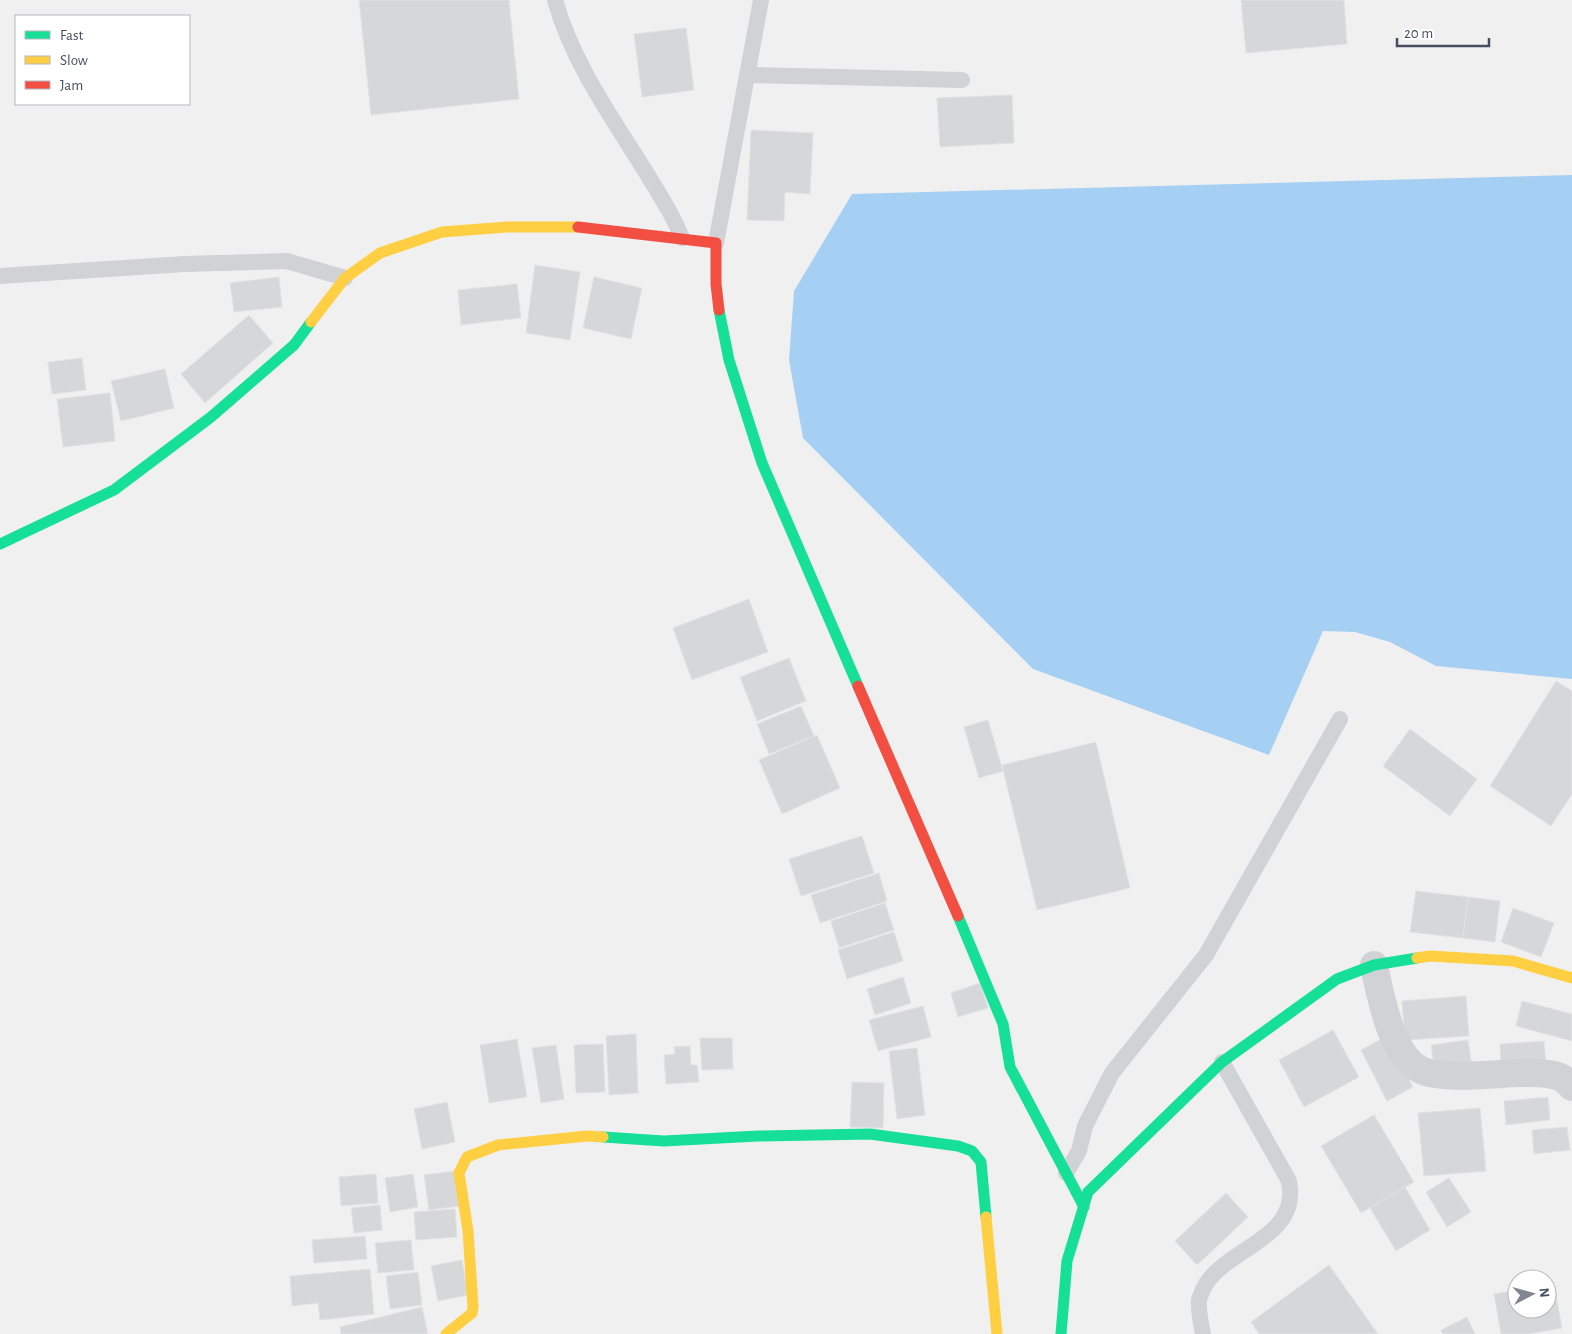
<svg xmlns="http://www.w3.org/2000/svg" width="1572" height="1334" viewBox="0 0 1572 1334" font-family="'Alegreya Sans',sans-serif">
<rect width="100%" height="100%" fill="#f1f0f0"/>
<polygon fill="#a5d0f3" points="1572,175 1572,679 1436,666 1390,642 1355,632 1323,631 1269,755 1033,669 803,438 789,360 794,291 852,194"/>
<g fill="#d6d7d9" stroke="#e2e2e3">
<polygon points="359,0 509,0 519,99 371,115"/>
<polygon points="1241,0 1344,0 1347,44 1246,53"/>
<polygon points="686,28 694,90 642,97 634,34"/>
<polygon points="1012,95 1014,143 940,147 937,98"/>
<polygon points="751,130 813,133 810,194 785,192 784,221 747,220"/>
<polygon points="535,265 580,272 570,340 526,333"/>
<polygon points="279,277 282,307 234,312 230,283"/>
<polygon points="594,277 642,288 631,339 583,328"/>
<polygon points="517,284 521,318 461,325 458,290"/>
<polygon points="249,315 273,343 205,403 181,374"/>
<polygon points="82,358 86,390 52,394 48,362"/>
<polygon points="165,369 174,408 121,421 111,381"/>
<polygon points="110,393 115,441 63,447 57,399"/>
<polygon points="749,599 768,652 692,680 673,628"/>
<polygon points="789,658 806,701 757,721 740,677"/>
<polygon points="1556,681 1572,691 1572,794 1551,826 1490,786"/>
<polygon points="801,706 814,736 769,754 757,724"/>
<polygon points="988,720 1003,771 979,778 964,727"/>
<polygon points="1410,729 1477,779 1450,816 1383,766"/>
<polygon points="817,735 840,788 782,814 759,760"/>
<polygon points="1096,742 1130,888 1037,910 1002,765"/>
<polygon points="862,836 874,873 801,896 789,859"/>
<polygon points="879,873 887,901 820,923 811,895"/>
<polygon points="1416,891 1468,897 1463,938 1410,932"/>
<polygon points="1468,897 1500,901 1495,942 1463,938"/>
<polygon points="885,903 894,930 839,948 831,921"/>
<polygon points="1513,908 1554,923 1541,957 1501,942"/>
<polygon points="894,932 903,961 847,979 838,950"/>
<polygon points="903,977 911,1003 875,1015 867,989"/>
<polygon points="980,983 988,1008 958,1017 951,993"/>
<polygon points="1466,996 1469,1036 1405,1040 1402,1001"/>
<polygon points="1522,1001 1572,1014 1572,1041 1516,1026"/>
<polygon points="923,1006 931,1037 878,1051 869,1020"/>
<polygon points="1333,1030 1359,1077 1304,1107 1279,1060"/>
<polygon points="636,1034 638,1093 609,1095 606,1036"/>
<polygon points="1387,1036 1413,1087 1387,1101 1361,1050"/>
<polygon points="700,1038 732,1038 733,1069 702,1070"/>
<polygon points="517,1039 527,1097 489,1103 480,1045"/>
<polygon points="1468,1040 1472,1067 1435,1072 1431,1045"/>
<polygon points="1544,1041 1546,1066 1501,1068 1500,1044"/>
<polygon points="603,1044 605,1092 576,1093 574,1045"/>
<polygon points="556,1045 564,1099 541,1103 532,1048"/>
<polygon points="690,1046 691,1065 697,1065 699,1082 666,1084 664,1055 675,1054 674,1047"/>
<polygon points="917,1048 925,1115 897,1119 889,1051"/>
<polygon points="852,1082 884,1083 883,1128 850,1127"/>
<polygon points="1548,1097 1550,1120 1506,1125 1504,1101"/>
<polygon points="447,1102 455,1142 422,1149 414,1109"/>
<polygon points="1480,1108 1486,1171 1424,1176 1418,1113"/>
<polygon points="1374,1115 1414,1182 1361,1213 1321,1146"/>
<polygon points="1567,1127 1570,1150 1534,1154 1532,1130"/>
<polygon points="455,1171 460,1206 429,1210 424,1175"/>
<polygon points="376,1174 378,1203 341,1206 339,1177"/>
<polygon points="413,1174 418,1207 390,1212 385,1178"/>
<polygon points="1449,1178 1471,1212 1447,1227 1426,1192"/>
<polygon points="1405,1187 1430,1230 1396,1251 1370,1208"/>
<polygon points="1226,1193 1248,1217 1197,1265 1175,1241"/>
<polygon points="380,1205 382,1230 354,1233 351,1208"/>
<polygon points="455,1209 457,1237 416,1240 414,1212"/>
<polygon points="365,1236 367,1259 314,1263 312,1240"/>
<polygon points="411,1240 414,1270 378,1273 375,1243"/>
<polygon points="462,1260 468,1295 438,1301 431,1266"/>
<polygon points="1329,1265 1378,1334 1259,1334 1251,1322"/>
<polygon points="370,1269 374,1314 320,1320 318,1303 292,1306 290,1276"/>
<polygon points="418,1272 422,1305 390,1309 386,1276"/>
<polygon points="1554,1284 1562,1328 1529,1334 1501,1334 1494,1294 1517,1290 1517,1309 1547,1309 1547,1285"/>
<polygon points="422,1307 428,1334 341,1334 340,1327"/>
<polygon points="1467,1317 1475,1334 1443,1334 1441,1330"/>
</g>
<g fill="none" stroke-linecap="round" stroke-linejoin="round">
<g stroke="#d1d2d6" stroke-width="16">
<path d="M555,0C576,75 627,137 665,204C672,215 677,226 682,238"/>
<polyline points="748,75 962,80"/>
<polyline points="716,243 761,0"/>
<polyline points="0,276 184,264 287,261 345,278"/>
<polyline points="1066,1173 1079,1151 1085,1126 1112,1073 1206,955 1340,719"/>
<path d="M1203,1334C1201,1323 1198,1311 1199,1300C1200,1296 1202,1292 1203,1289C1221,1252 1287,1241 1290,1197C1291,1192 1289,1186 1289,1181L1222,1062"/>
</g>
<path stroke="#d1d2d6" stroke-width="28" d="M1374,965C1380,994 1391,1056 1421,1070C1442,1080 1494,1074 1519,1073C1532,1073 1548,1072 1560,1077C1565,1079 1569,1084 1572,1087"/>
<g stroke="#16e098" stroke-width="11">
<polyline points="719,310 729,360 762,463 858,686"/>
<polyline points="0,544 114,490 211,417 294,345 311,322"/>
<polyline points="958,916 1003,1024 1010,1067 1084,1207"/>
<polyline points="603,1137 664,1141 758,1136 870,1134 958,1146 972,1151 981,1162 986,1217"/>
<polyline points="1061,1334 1067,1261 1088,1192 1222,1062 1337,979 1374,965 1417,958"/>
</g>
<g stroke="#ffcf43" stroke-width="11">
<polyline points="311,322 345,278 380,253 442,232 507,227 578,227"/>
<polyline points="1417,958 1430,956 1513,961 1572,978"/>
<polyline points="986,1217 997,1334"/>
<polyline points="446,1334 472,1313 473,1307 468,1231 459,1173 467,1157 498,1145 587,1136 603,1137"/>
</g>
<g stroke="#f24e42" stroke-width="11">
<polyline points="578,227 716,243 716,284 719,310"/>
<polyline points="858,686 958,916"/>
</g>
</g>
<rect x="15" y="15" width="175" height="90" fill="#ffffff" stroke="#b5b8bf"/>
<rect x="25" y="31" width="25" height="8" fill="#16e098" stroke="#b5b8bf"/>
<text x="60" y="40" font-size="15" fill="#464d5f">Fast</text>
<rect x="25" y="56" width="25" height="8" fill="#ffcf43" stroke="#b5b8bf"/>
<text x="60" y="65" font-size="15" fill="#464d5f">Slow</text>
<rect x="25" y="81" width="25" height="8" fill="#f24e42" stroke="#b5b8bf"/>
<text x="60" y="90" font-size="15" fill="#464d5f">Jam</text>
<g transform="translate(1532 1294) rotate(84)"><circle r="24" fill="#ffffff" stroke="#b5b8bf"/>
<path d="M0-4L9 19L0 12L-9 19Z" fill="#828692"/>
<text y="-8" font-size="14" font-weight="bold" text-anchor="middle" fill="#464d5f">N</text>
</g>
<path d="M1397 38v8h92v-8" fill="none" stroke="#464d5f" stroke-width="2.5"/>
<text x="1404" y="38" font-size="15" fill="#464d5f" stroke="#ffffff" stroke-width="4" paint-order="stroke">20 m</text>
</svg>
